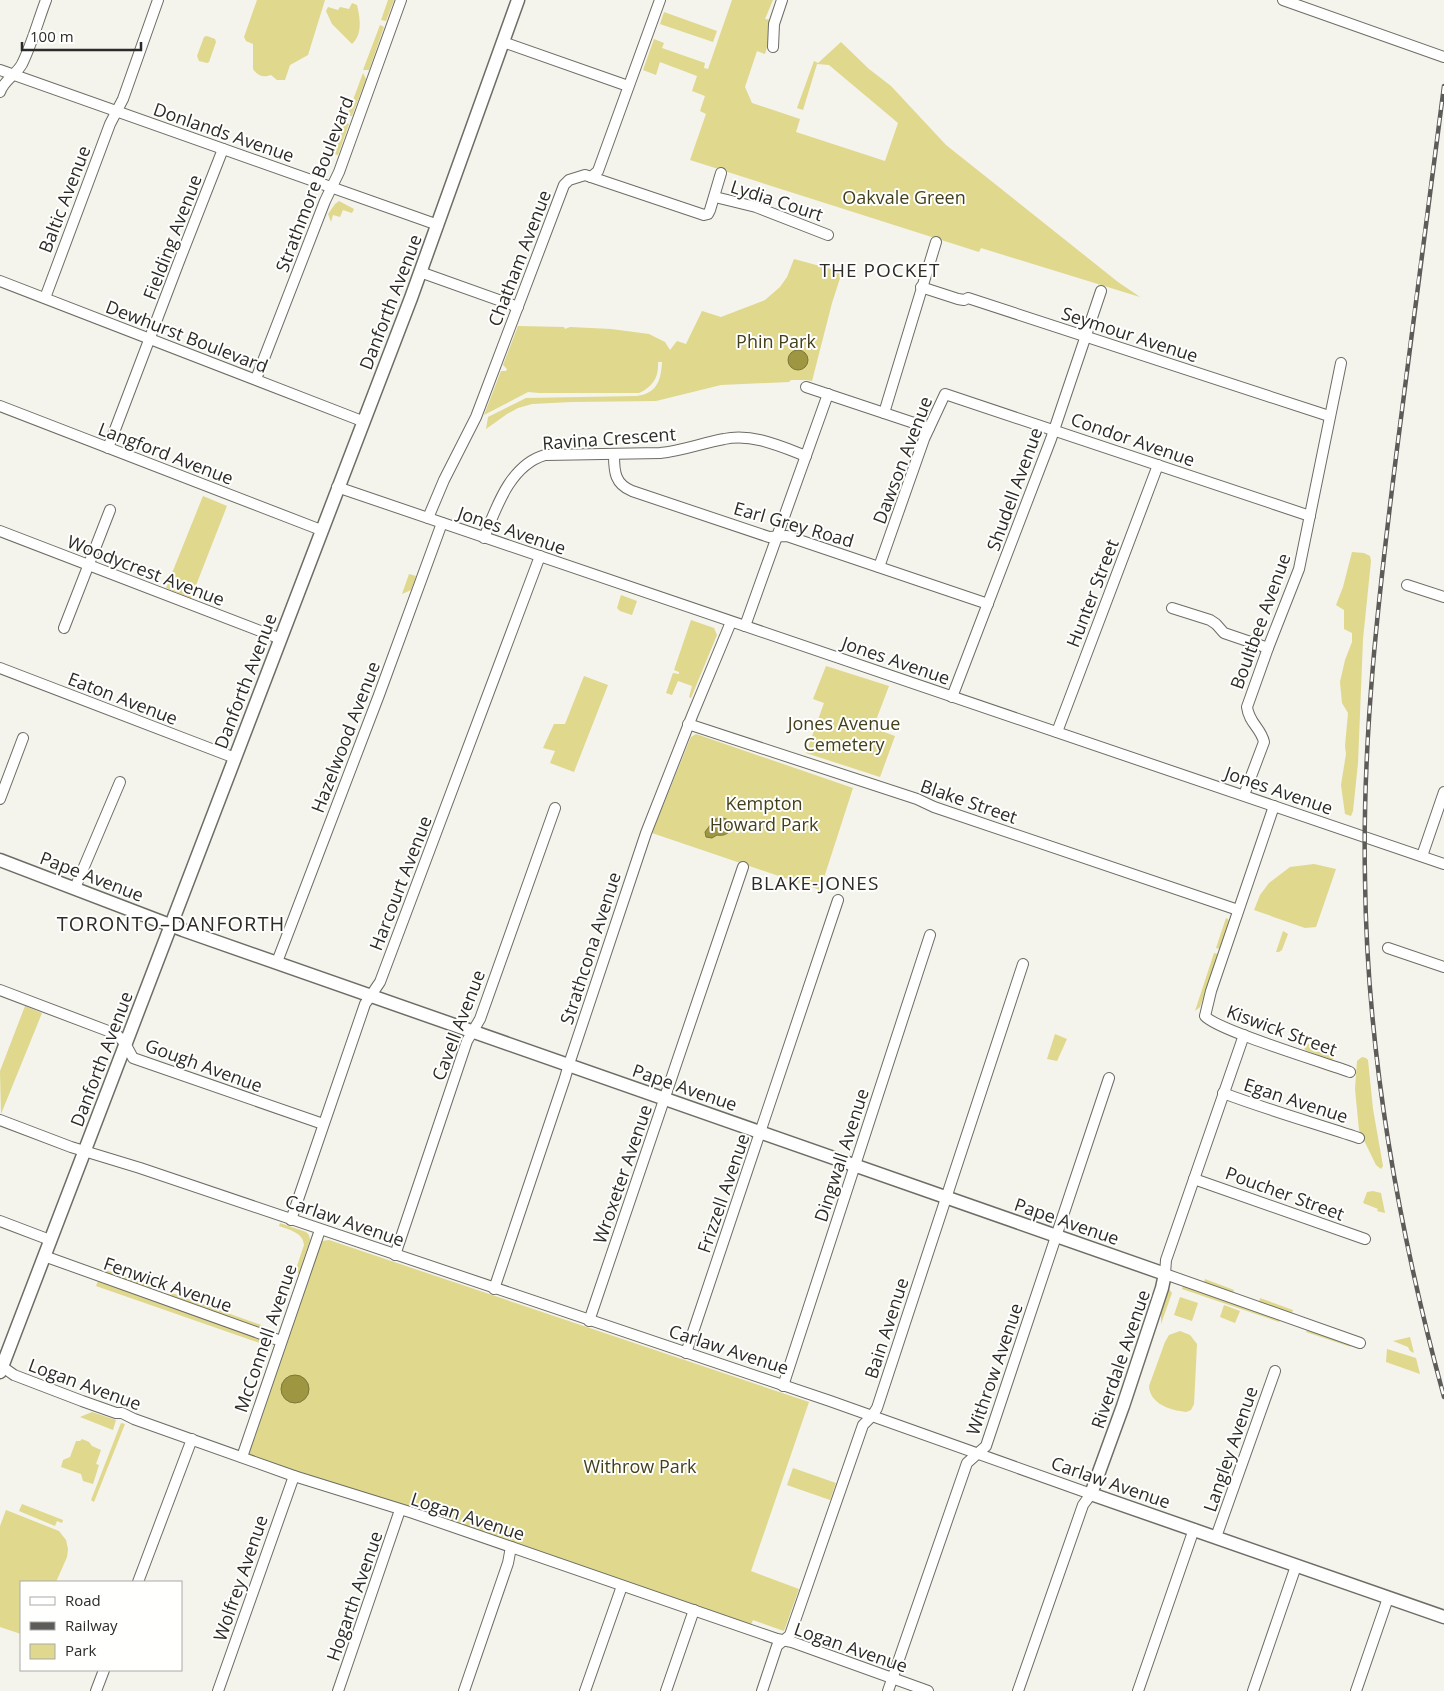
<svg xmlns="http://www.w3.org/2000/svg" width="1444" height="1691" viewBox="0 0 1444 1691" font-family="'Open Sans',sans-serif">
<rect width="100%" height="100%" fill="#f4f3ec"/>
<g fill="#dfd88d">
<path d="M257,0H325L308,55L290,65L285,80H277L271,75C263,78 258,76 253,69V44L246,41L244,37Z"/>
<polygon points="388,0 394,0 386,21 381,20"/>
<polygon points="732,0 773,0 765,19 771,20 770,37 765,54 757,51 745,87 752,103 800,119 796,132 885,161 898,123 829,65 817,64 803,110 797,108 814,61 818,63 841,42 869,69 891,86 946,145 1118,282 1140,297 981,248 979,252 690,160 706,114 700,111 705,96 692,91 697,76 660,62 656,75 643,70 654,39 664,43 662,48 705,63 704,68 708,69"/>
<path d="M352,3L357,5C360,18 363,34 352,44L332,24L326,11L328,7L338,10L340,7L349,9Z"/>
<polygon points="664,12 717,31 713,42 660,24"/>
<polygon points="380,25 384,27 369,70 363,70"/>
<polygon points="207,36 215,39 216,42 209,62 207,63 199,61 197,56 204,37"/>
<polygon points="363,73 366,79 352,116 347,116"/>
<polygon points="345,122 349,124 338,155 333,154"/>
<polygon points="339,201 354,209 352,213 343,210 340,217 333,215 331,222 328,214 335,204"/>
<path d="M794,259L842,272L832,303L812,381L806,380H791L789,382L721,385L656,401L571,402L532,404L518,408L507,414L486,429L488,417L526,398L637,396C658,393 661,379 662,362H658C659,377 653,387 639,393H539L528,392L484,415L501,371H506L507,369L503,365L518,326L564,327L565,329L570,327L611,329L649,334L665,342L670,350L677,341L686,344L702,311L721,317L765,300L780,287L787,277Z"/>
<polygon points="203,496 227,506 191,598 166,588"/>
<polygon points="1352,552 1364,553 1370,556 1371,561 1363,639 1358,763 1353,811 1351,816 1345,814 1341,785 1346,754 1345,746 1348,713 1342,703 1340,682 1345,660 1352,642 1352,633 1344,629 1344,610 1336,605 1343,587"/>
<polygon points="409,574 416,576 411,590 402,594"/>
<polygon points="621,595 637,601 632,615 620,611 617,608"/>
<polygon points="691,620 714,628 717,635 691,698 689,697 692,686 678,681 672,695 666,693 673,673 679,674 679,672 674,670"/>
<polygon points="826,666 889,686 873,728 895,736 880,777 806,753 824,703 813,699"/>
<polygon points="584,676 608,685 574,772 550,763 555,751 543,748 554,724 565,724"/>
<polygon points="696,734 853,788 820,890 652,833 688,744 691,737"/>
<polygon points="1314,864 1336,869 1316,927 1305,928 1254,910 1260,895 1269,883 1290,867"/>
<polygon points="1226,918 1229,920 1220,949 1216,948"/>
<polygon points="1283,931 1288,934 1282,950 1279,952 1276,952"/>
<polygon points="1214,953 1218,954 1200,1007 1195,1011"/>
<polygon points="25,1006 42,1013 1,1114 0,1071"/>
<polygon points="1055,1034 1067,1039 1057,1061 1047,1059"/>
<polygon points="1303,1042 1336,1054 1333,1059 1330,1059 1305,1050"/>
<polygon points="1362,1057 1366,1058 1368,1060 1373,1109 1383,1166 1381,1169 1376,1165 1359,1130 1355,1089 1357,1061"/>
<polygon points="1373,1191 1381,1193 1385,1213 1377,1211 1378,1209 1363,1203 1367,1192"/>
<path d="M280,1223L306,1232L309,1235L310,1240L299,1273L295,1272L304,1245C303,1232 289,1230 279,1226Z"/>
<polygon points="329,1240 809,1402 751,1571 799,1589 784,1631 753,1620 751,1625 252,1456 249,1453 317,1246 322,1241"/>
<polygon points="103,1269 153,1286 151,1291 102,1273"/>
<polygon points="1205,1279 1234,1290 1233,1293 1204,1283"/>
<polygon points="98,1281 266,1341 273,1343 271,1347 96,1286"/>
<polygon points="1183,1286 1280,1320 1279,1322 1182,1289"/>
<polygon points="1169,1289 1172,1293 1161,1324 1161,1311"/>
<polygon points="169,1292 264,1326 263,1330 168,1297"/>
<polygon points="1180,1297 1198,1303 1192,1321 1174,1315"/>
<polygon points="1260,1298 1293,1310 1292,1313 1259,1302"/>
<polygon points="1224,1305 1240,1311 1235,1323 1220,1317"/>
<polygon points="1307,1330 1348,1344 1351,1347 1306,1332"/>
<path d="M1180,1331L1190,1335L1197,1344L1194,1404L1191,1410L1186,1412C1170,1410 1150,1404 1149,1386L1165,1342L1169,1335Z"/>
<polygon points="1410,1337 1414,1353 1410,1351 1408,1347 1393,1341"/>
<polygon points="1387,1349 1416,1358 1420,1374 1386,1362"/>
<polygon points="92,1412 116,1420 113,1430 80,1417"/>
<polygon points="121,1423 125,1424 94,1502 91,1500"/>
<polygon points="82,1439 89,1442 92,1446 101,1450 96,1464 99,1465 93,1484 83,1481 81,1474 61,1467 63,1460 70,1457 76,1441 80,1441"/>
<polygon points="793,1468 836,1483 830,1500 787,1485"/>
<polygon points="22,1504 63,1520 62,1523 57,1521 55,1526 19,1511"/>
<polygon points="6,1510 59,1531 66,1540 68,1549 67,1557 56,1582 21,1582 21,1634 0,1627 0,1526"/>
</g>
<g fill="#9f9642" stroke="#7c763a">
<circle cx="798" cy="360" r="10"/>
<path d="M720,817L729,820C734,829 728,837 717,835L712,838L706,837L705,832L714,820Z"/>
<circle cx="295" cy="1389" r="14"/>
</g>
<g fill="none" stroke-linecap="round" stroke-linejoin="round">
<defs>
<g id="minor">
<polyline points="1283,0 1444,57"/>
<polyline points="503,42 628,86"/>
<polyline points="773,47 774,24 782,0"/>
<polyline points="0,70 438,225"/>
<path d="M0,92C4,80 16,75 22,64C32,44 38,21 46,0"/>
<polyline points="591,177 598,171 660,0"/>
<polyline points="715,197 756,207 828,235"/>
<polyline points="420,272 518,307"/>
<polyline points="0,281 362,421"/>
<polyline points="921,287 958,299 964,300 968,298 1329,416"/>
<polyline points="45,298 110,124 123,99 158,0"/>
<polyline points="256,379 325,201 339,172 401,0"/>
<polyline points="806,387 929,428"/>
<polyline points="0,406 321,530"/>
<polyline points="884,413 936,242"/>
<polyline points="108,448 178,264 223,149"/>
<path d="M614,455C614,472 615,484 632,491L769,537L787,536L988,604"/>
<polyline points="337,487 1444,864"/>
<polyline points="428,518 444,480 476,417 564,185 569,180 585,175 704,215 708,214 710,210 721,173"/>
<polyline points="0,531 281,639"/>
<path d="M484,538C496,508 510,465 545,455L660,453C682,451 702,443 724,439C752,433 780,446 806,456"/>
<polyline points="879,567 924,439 945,394 1310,516"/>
<polyline points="1407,585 1444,597"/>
<polyline points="1172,608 1210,620 1216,624 1224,633 1268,648"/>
<polyline points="745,626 828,394"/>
<polyline points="64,628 110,510"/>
<polyline points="0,668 235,758"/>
<polyline points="952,697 1051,439 1101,291"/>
<polyline points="688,724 917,799 934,807 1238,910"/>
<polyline points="1057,732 1158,465"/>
<path d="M1244,795L1264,742C1261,728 1249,723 1247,707L1268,648L1299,569L1341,363"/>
<polyline points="0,799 23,738"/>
<path d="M1274,806L1211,991L1205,1016C1216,1030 1326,1063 1350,1072"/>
<polyline points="1422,856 1444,792"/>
<polyline points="75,888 120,782"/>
<polyline points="1388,948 1444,967"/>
<polyline points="277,962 379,695 442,523"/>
<polyline points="0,990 116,1034 125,1043 133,1058 323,1124"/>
<polyline points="1244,1035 1166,1260 1165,1274 1360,1343"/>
<path d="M1223,1093C1268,1110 1314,1123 1359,1138"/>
<polyline points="0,1120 71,1147 140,1168 830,1401 1091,1494 1083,1505 1018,1691"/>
<polyline points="1194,1179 1365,1239"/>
<polyline points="291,1220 365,1004 380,982 540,556"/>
<polyline points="0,1221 50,1240"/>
<polyline points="395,1255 467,1041 480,1019 555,808"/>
<polyline points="44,1256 281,1341"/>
<polyline points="494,1289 565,1078 569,1064 646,833 692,716 731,622"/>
<polyline points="589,1321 743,867"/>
<polyline points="686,1353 838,900"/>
<polyline points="0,1365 14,1375 82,1401 116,1413 122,1413 134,1419 294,1476 413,1513 777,1639 792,1642 928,1691"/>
<polyline points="783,1386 930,935"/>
<polyline points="242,1457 320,1230"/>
<polyline points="1216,1537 1275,1371"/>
<polyline points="138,1582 192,1439"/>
<polyline points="96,1691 104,1670"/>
<polyline points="218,1691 294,1476"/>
<polyline points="338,1691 400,1510"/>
<polyline points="464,1691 508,1563 511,1547"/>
<polyline points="585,1691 622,1586"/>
<polyline points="666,1691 694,1610"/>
<polyline points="762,1691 777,1646 790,1635 863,1425 872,1416 877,1408 1023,964"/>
<polyline points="888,1691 967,1463 986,1446 1109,1078"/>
<polyline points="1138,1691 1194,1529"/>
<polyline points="1253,1691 1296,1566"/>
<polyline points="1356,1691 1388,1598"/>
</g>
<g id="major">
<polyline points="0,860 183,930 1165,1274 1162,1288 1123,1406 1091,1494 1444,1617"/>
<polyline points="0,1372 411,298 518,0"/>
</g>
</defs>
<use href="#minor" stroke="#6d6d66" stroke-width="12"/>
<use href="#major" stroke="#6d6d66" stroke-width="15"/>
<use href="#minor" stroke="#fff" stroke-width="10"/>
<use href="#major" stroke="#fff" stroke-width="12"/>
<defs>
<path id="rail" d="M1444,86C1428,207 1412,328 1397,449C1379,592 1362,735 1365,879C1367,1055 1398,1228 1444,1397"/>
</defs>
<use href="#rail" stroke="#5d5c59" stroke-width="4.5"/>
<use href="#rail" stroke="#fffffe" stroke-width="2.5" stroke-dasharray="8" stroke-linecap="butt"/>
</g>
<g text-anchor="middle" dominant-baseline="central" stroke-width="4" stroke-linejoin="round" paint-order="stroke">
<g font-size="18" fill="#2c2b29" stroke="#fffffe">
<text transform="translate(224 132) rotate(19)">Donlands Avenue</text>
<text transform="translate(314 184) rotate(-69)">Strathmore Boulevard</text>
<text transform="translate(64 199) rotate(-69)">Baltic Avenue</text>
<text transform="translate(777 200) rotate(18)">Lydia Court</text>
<text transform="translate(172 237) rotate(-69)">Fielding Avenue</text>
<text transform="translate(519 258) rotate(-69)">Chatham Avenue</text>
<text transform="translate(390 302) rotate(-69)">Danforth Avenue</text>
<text transform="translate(1130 334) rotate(18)">Seymour Avenue</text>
<text transform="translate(187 336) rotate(21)">Dewhurst Boulevard</text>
<text transform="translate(609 438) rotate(-4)">Ravina Crescent</text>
<text transform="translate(1133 439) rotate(19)">Condor Avenue</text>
<text transform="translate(166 453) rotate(21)">Langford Avenue</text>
<text transform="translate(902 460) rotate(-69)">Dawson Avenue</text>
<text transform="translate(1014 489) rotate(-70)">Shudell Avenue</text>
<text transform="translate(794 524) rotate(16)">Earl Grey Road</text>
<text transform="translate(512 530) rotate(19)">Jones Avenue</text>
<text transform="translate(146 570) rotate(21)">Woodycrest Avenue</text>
<text transform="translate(1092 593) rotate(-69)">Hunter Street</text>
<text transform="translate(1260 621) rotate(-70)">Boultbee Avenue</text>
<text transform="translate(896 660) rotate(19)">Jones Avenue</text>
<text transform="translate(245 681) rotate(-69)">Danforth Avenue</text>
<text transform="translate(123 698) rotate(21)">Eaton Avenue</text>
<text transform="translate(345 737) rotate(-69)">Hazelwood Avenue</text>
<text transform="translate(1279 790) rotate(19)">Jones Avenue</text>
<text transform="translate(969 801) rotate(19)">Blake Street</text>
<text transform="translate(92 876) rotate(21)">Pape Avenue</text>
<text transform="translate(400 883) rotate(-69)">Harcourt Avenue</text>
<text transform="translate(590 948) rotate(-72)">Strathcona Avenue</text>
<text transform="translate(458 1025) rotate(-69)">Cavell Avenue</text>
<text transform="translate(1282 1030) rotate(20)">Kiswick Street</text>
<text transform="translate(101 1059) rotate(-69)">Danforth Avenue</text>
<text transform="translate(204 1065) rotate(20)">Gough Avenue</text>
<text transform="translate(685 1087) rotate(19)">Pape Avenue</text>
<text transform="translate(1296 1100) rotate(18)">Egan Avenue</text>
<text transform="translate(841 1155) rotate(-72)">Dingwall Avenue</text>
<text transform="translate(622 1174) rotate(-71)">Wroxeter Avenue</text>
<text transform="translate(723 1193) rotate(-71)">Frizzell Avenue</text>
<text transform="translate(1285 1193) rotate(20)">Poucher Street</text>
<text transform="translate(345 1220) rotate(19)">Carlaw Avenue</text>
<text transform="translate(1067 1221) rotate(19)">Pape Avenue</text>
<text transform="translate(168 1284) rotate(19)">Fenwick Avenue</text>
<text transform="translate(886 1328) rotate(-72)">Bain Avenue</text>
<text transform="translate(265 1338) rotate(-71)">McConnell Avenue</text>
<text transform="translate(729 1349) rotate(18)">Carlaw Avenue</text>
<text transform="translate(1120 1359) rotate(-71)">Riverdale Avenue</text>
<text transform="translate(994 1369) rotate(-71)">Withrow Avenue</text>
<text transform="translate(85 1384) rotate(20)">Logan Avenue</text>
<text transform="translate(1230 1449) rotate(-71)">Langley Avenue</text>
<text transform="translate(1111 1482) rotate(19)">Carlaw Avenue</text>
<text transform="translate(468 1516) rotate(18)">Logan Avenue</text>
<text transform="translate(240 1578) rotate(-71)">Wolfrey Avenue</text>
<text transform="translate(354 1596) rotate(-71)">Hogarth Avenue</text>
<text transform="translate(851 1647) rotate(19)">Logan Avenue</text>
</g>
<g font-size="18" fill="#433f1b" stroke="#fffffe">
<text x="904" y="197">Oakvale Green</text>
<text x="776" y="341">Phin Park</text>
<text x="844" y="723">Jones Avenue<tspan x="844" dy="21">Cemetery</tspan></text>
<text x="764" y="803">Kempton<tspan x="764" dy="21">Howard Park</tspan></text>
<text x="640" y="1466">Withrow Park</text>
</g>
<g font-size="19" letter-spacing="1" fill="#2c2b29" stroke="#fffffe">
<text x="880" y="270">THE POCKET</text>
<text x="815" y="883">BLAKE-JONES</text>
</g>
<g font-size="20" letter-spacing="1" fill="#2c2b29" stroke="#fffffe">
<text x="171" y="923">TORONTO–DANFORTH</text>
</g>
</g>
<rect x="20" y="1581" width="162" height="90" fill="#fffffe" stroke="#abaaa9"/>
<rect x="30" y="1597" width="25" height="8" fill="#ffffff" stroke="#abaaa9"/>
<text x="65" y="1606" font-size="15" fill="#2c2b29">Road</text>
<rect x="30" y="1622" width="25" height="8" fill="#5d5c59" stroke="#abaaa9"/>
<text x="65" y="1631" font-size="15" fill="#2c2b29">Railway</text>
<rect x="30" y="1644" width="25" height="15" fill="#dfd88d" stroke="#abaaa9"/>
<text x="65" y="1656" font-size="15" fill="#2c2b29">Park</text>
<path d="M22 42v8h119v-8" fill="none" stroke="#2c2b29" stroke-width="2.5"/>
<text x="30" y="42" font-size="15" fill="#2c2b29" stroke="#fffffe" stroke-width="4" paint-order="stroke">100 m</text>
</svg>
